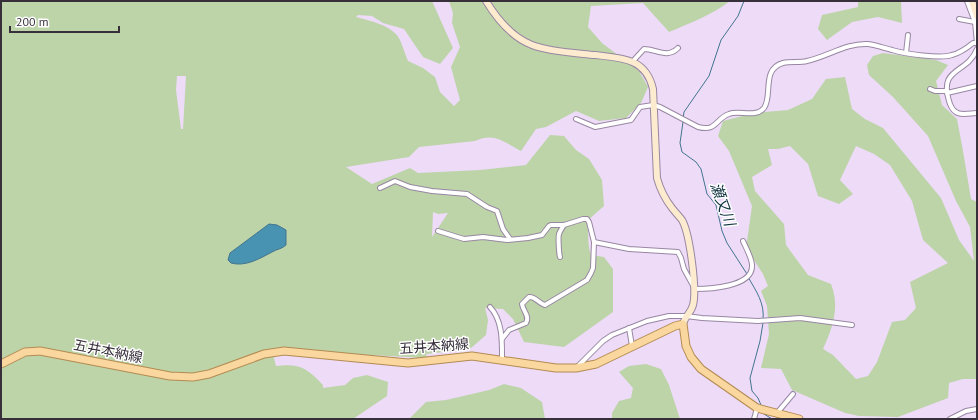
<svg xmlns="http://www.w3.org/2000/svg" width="978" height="420" viewBox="0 0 978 420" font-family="'PT Sans','Noto Sans JP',sans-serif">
<rect width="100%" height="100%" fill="#eddbf8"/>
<g fill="#bdd4a9" fill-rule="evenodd">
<path d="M1,1H432L453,48L440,64L423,57L404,29L383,23L372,16L358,15L356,17C370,21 393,25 400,40C403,47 405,54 408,61L423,68L435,77L440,92L454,106L460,100L451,67L460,47L452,23L453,13L449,1H730C712,15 690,23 669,32L643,3L591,6L588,27L602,43L639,71L648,87L641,103L626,118L599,121L576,111L546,127L536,129L521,151C504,142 494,132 475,141L419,147L409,157L346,167L372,184L410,168L418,173L480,170L526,165L550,135L564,136L576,150L589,159L602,180L604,206L587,221C589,232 587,244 591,255L604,257L613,269V312L564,347L524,342L513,319L503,309L485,308L488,320L486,335L470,349L426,354L427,358L272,350L276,366C300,363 307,368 323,385V388L345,385L353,378L367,375L388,382L387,396L353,419H1ZM177,76H186L183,129H181L176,90ZM433,212L438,214L448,213L432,237Z"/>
<polygon points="858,1 901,1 902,23 878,17 852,22 827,40 818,29 822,15 858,7"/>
<path d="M883,53L936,60L948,65L936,81L942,105L957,119L963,151L971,199L977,202V379H963L949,383L948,398L898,417L859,416L845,413L792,390L781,369L761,368L769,334L767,306L761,291L768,286L763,274L746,248L752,206L729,151L718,136L723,121L754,113L788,110L812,99L826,79L845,77L852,109L865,119L883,128L941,198L959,240L974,261L970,227L956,201L928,136L893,97L869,75L867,65L873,56ZM790,146L808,164L818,196L839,204L853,194L840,180L856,146L874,154L890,165L912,201L923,240L948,263L910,282L916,308L905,320L892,322L877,362L868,376L856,379L833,355L823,349C833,327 840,307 831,284L808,275L794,256L786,245L784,224L755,191L752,177L772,165L768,149H778Z"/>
<polygon points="646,364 661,369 669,385 680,419 612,419 612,413 619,401 631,398 633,388 619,372 629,366"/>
<polygon points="504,384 521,388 542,402 545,419 409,419 426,402 446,400 489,390"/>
</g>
<path fill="#4893b1" stroke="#43758e" d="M269,224L277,225L286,230V245C282,249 277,249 272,252C259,259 245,267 231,263L228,260L230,253Z"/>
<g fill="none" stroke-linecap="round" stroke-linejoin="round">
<g stroke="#43758e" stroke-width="1">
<polyline points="683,119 684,112 709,76 721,40 738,16 744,1"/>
<polyline points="683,122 680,143 682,152 696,162 701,169 707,194 716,205 722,231 727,243 747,274"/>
<path d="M748,277C756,291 765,303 763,320"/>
<polyline points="761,405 758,398 752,391 750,378 760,341 763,323"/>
<polyline points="764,414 772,419"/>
</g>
<defs>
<g id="street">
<polyline points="967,1 975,22 977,43"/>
<polyline points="959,19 975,22"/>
<polyline points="906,53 908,35"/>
<path d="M633,61L644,49C656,49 667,59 678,48"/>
<polyline points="930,89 935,91 947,91"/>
<polyline points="947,93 977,86"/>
<path d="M976,113C964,114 955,117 950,104C937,66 967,75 977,49"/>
<path d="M576,119L595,127L631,120L640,107L653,105L660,107L698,127C717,132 715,119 729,114C739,110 756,118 764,108C773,96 761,69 783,63C791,61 800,63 807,61C829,56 846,43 868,44C876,45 884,48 892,50C905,54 941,59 952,55C960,53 967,48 973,43H977"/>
<polyline points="380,188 395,181 410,187 432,191 467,194 487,207 497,211 503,229 510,239"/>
<path d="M438,231L464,239L483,237L507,240L528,238L542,235L549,226L551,225H564L583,219H587L589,222L594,242L593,268L591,273L587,280L545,305C538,303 535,296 529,297L522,304C523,311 530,316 526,323L509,330L502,339"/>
<path d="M594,242L629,249L678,252L681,258L684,269L695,289C709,289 751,287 752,267C753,260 746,248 743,241"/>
<path d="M560,257C559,254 558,237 559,234C560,231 562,228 564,225"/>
<path d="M490,307C503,321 502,342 502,360"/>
<polyline points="629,328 632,346"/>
<polyline points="577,367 603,341 612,335 647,321 669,316 686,316 702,318 758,321 800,318 852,325"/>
<polyline points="777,413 793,394"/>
<polyline points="754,419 757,408"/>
<polyline points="950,419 966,411 977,409"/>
</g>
<g id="secondary">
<path d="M486,1C497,19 511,37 532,45C550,52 576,53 595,55C622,58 646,58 653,89L657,178C660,189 665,199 672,208C675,212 679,216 682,220C690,234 697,290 693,305C691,313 685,316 683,324"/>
<polyline points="972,1 977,16"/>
</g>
<polyline id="primary" points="1,364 25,352 40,351 170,376 193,377 209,374 264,354 284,351 408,363 472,356 556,368 576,368 596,364 675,326 683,324 686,346 691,357 701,369 757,408 799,419"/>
</defs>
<use href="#street" stroke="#9887a2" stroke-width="6"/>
<use href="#secondary" stroke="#9887a2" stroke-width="8"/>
<use href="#primary" stroke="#b38b52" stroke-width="9"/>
<use href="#street" stroke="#fff" stroke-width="4"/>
<use href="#secondary" stroke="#fcebcf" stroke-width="6"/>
<use href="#primary" stroke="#fad79e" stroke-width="7"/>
</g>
<g text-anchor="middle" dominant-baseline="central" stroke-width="3" stroke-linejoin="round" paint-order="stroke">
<g font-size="14" fill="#37303b" stroke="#fff">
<text transform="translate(434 346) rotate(-4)">五井本納線</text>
<text transform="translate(108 351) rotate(11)">五井本納線</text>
</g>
<g font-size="15" font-style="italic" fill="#123542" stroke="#fff">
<text transform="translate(723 204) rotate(70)">瀬又川</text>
</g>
</g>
<rect width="978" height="420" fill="none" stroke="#37303b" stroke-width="4"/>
<path d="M10 26v6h109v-6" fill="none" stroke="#37303b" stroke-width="2"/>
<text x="16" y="26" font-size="12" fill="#37303b" stroke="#ffffff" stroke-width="3" paint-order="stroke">200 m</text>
</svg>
